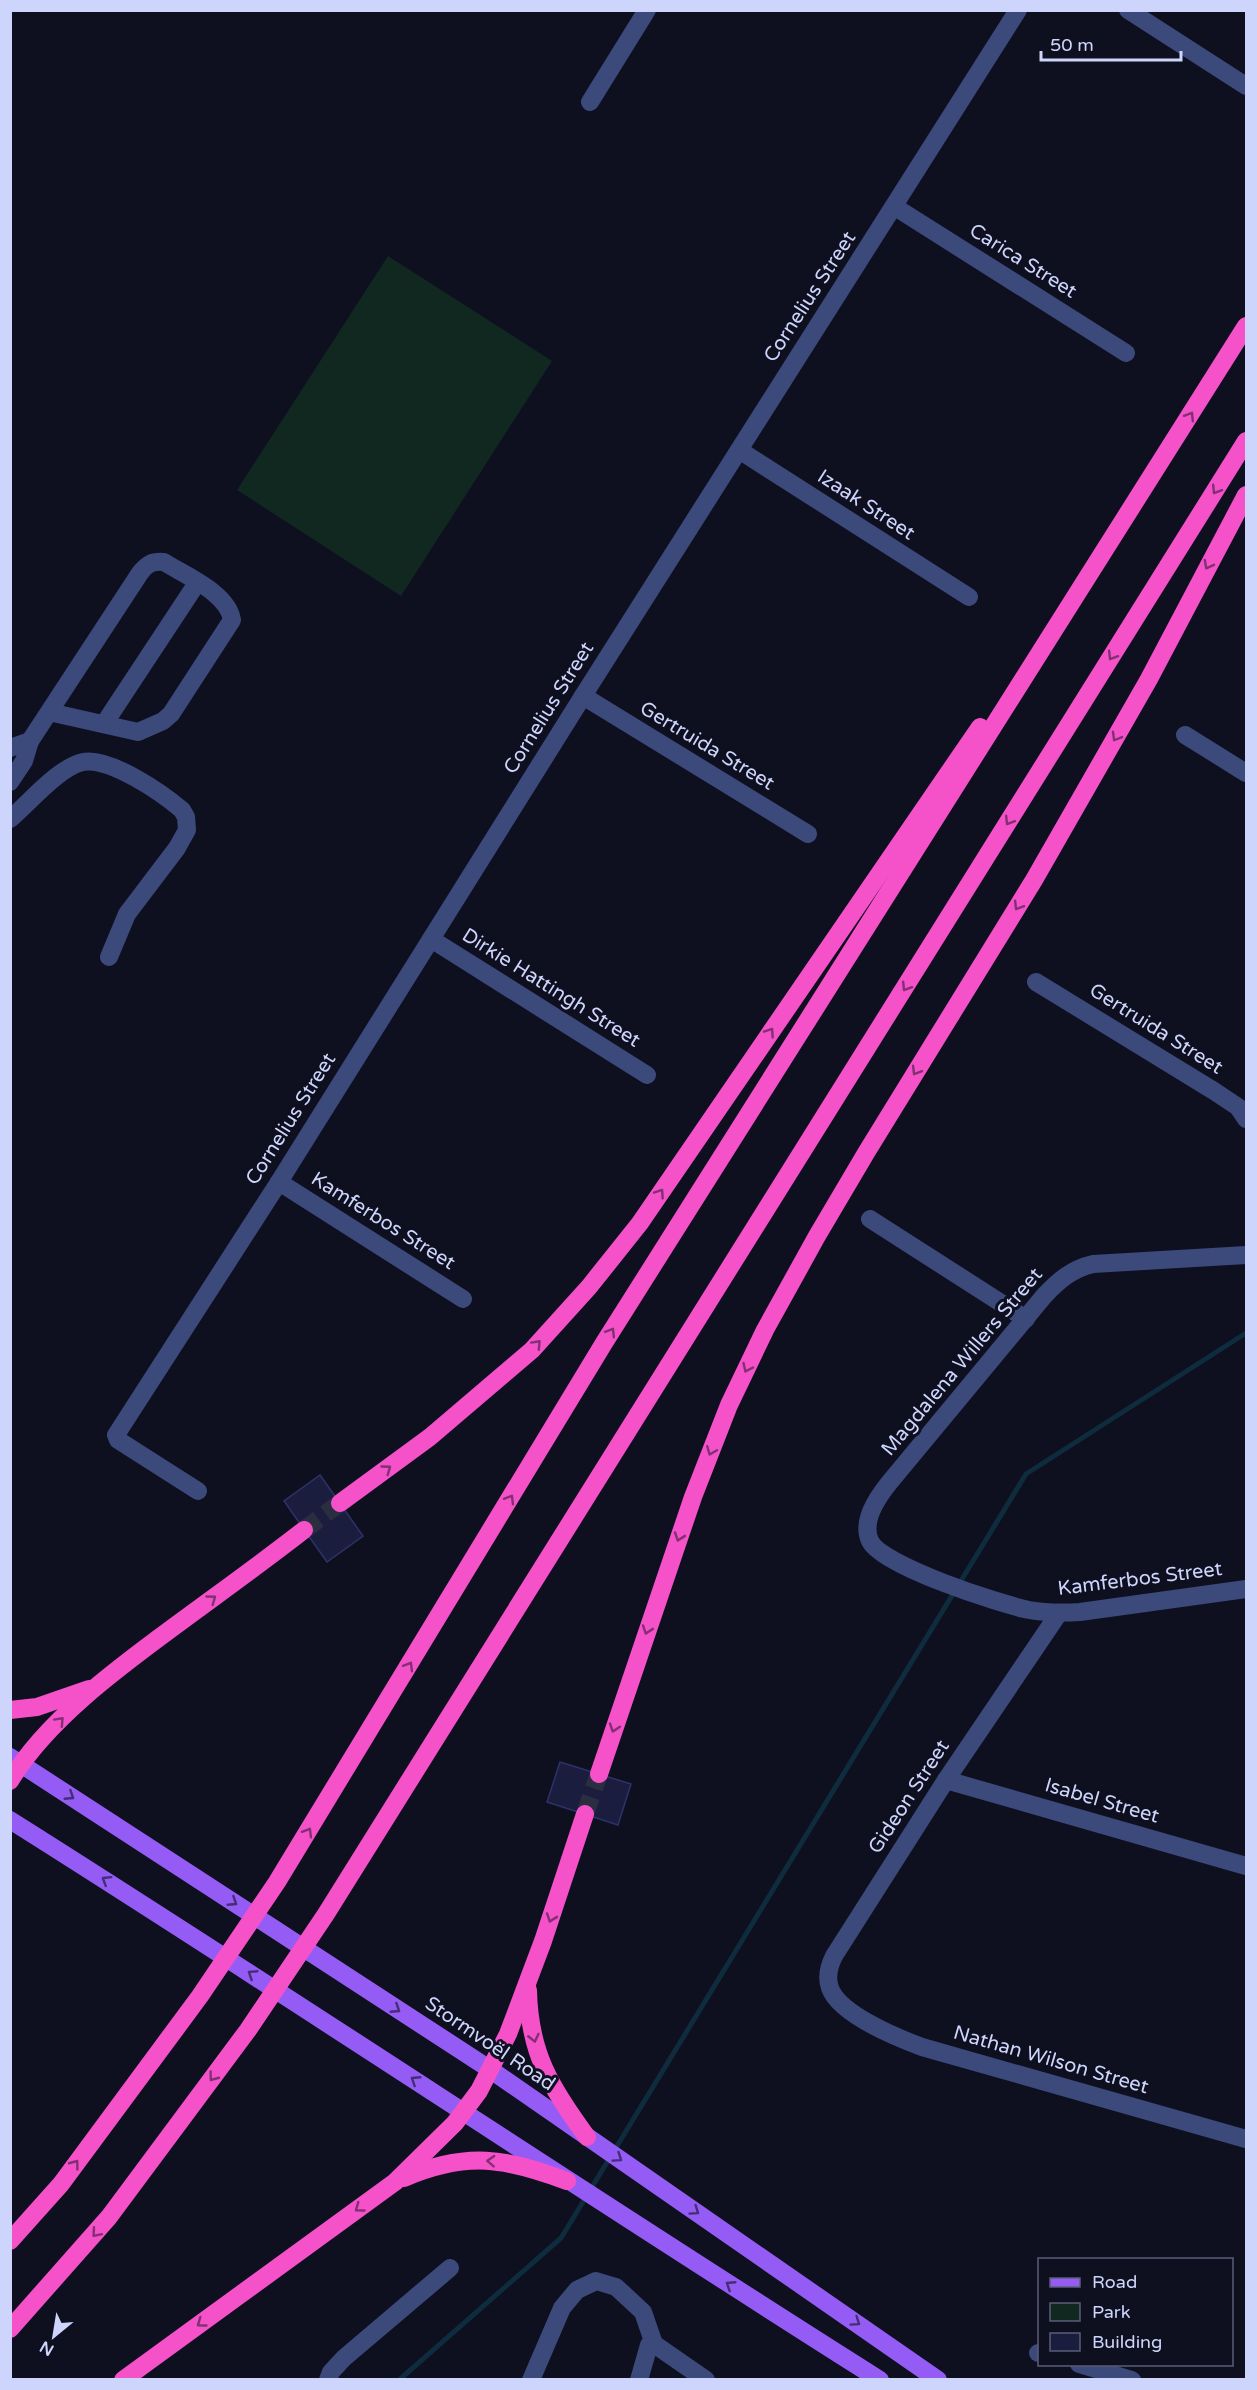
<svg xmlns="http://www.w3.org/2000/svg" width="1257" height="2390" viewBox="0 0 1257 2390" font-family="'Varela Round',sans-serif">
<rect width="100%" height="100%" fill="#0e0f1f"/>
<polygon fill="#112821" points="388,256 552,361 401,596 237,490"/>
<g fill="none" stroke-linecap="round" stroke-linejoin="round">
<polyline stroke="#0e2c3d" stroke-width="5" points="399,2380 561,2238 1026,1474 1246,1333"/>
</g>
<g fill="#1b1d3e" stroke="#2e3269" stroke-width="1.5">
<polygon points="320,1475 363,1536 327,1562 284,1501"/>
<polygon points="560,1762 631,1784 618,1825 547,1802"/>
</g>
<g fill="none" stroke-linecap="round" stroke-linejoin="round">
<g stroke="#2b2d40" stroke-width="18" stroke-dasharray="18 9" stroke-linecap="butt">
<polyline points="304,1530 340,1503"/>
<polyline points="585,1814 599,1774"/>
</g>
<g stroke="#3b497b" stroke-width="18">
<polyline points="1128,10 1246,86"/>
<polyline points="590,102 647,10"/>
<polyline points="895,207 1126,353"/>
<polyline points="739,450 969,597"/>
<polyline points="583,696 808,834"/>
<polyline points="104,724 197,583"/>
<polyline points="1185,735 1246,773"/>
<polyline points="10,748 30,741"/>
<path d="M10,782L24,761L30,741L140,573C147,564 152,561 164,562C186,576 228,593 232,620L171,714L163,721L138,732L49,712"/>
<path d="M10,819C29,803 59,767 83,762C110,757 162,793 182,810L186,817L187,830L177,848L127,914L109,957"/>
<polyline points="431,939 647,1075"/>
<polyline points="1036,982 1214,1091 1238,1107 1246,1119"/>
<polyline points="279,1182 463,1299"/>
<polyline points="870,1219 1026,1319"/>
<path d="M1246,1255L1093,1264C1072,1269 1059,1280 1044,1296L889,1483C877,1498 861,1521 870,1541C882,1566 1000,1604 1029,1610C1046,1613 1063,1613 1080,1612L1246,1589"/>
<polyline points="198,1491 118,1440 116,1435 279,1182 583,696 1018,10"/>
<path d="M1059,1613L946,1780L834,1956C829,1966 826,1977 830,1988C839,2014 898,2038 922,2047L1246,2139"/>
<polyline points="946,1780 1246,1866"/>
<polyline points="1038,2353 1040,2353"/>
<polyline points="1079,2364 1132,2380"/>
<polyline points="328,2380 331,2372 344,2358 450,2268"/>
<polyline points="531,2380 562,2308 577,2290 596,2281 616,2287 643,2312 654,2344 706,2380"/>
<polyline points="639,2380 649,2345 654,2344"/>
</g>
<g stroke="#955cf5" stroke-width="18">
<polyline points="10,1757 491,2070 938,2380"/>
<path d="M10,1820C302,2004 588,2196 880,2380"/>
</g>
<g stroke="#f551c9" stroke-width="18">
<polyline points="340,1503 430,1437 532,1350 589,1287 640,1223 980,727"/>
<polyline points="10,1710 37,1707 89,1689"/>
<polyline points="599,1774 693,1497 729,1405 765,1330 817,1236 866,1153 1034,880 1149,679 1246,495"/>
<path d="M10,1781C47,1719 122,1665 179,1623C221,1592 263,1562 304,1530"/>
<path d="M528,1990C529,2053 551,2088 587,2137"/>
<path d="M404,2178C467,2151 505,2158 567,2181"/>
<polyline points="10,2241 61,2184 200,1996 277,1882 604,1343 1246,326"/>
<polyline points="10,2329 109,2217 248,2030 326,1914 1246,441"/>
<polyline points="123,2380 395,2182 455,2123 479,2091 508,2034 543,1941 585,1814"/>
</g>
</g>
<defs><path id="oneway-chevron" d="M-2-3.5L2.5 0L-2 3.5" fill="none" stroke-width="1.6" stroke-linecap="round" stroke-linejoin="round" transform="scale(1.5)"/></defs>
<g stroke="#823074">
<use href="#oneway-chevron" transform="translate(1190 416) rotate(-58)"/>
<use href="#oneway-chevron" transform="translate(1216 490) rotate(122)"/>
<use href="#oneway-chevron" transform="translate(1208 565) rotate(118)"/>
<use href="#oneway-chevron" transform="translate(1112 656) rotate(122)"/>
<use href="#oneway-chevron" transform="translate(1116 737) rotate(120)"/>
<use href="#oneway-chevron" transform="translate(1009 821) rotate(122)"/>
<use href="#oneway-chevron" transform="translate(1018 906) rotate(122)"/>
<use href="#oneway-chevron" transform="translate(906 987) rotate(122)"/>
<use href="#oneway-chevron" transform="translate(770 1032) rotate(-56)"/>
<use href="#oneway-chevron" transform="translate(916 1071) rotate(121)"/>
<use href="#oneway-chevron" transform="translate(660 1193) rotate(-56)"/>
<use href="#oneway-chevron" transform="translate(611 1332) rotate(-58)"/>
<use href="#oneway-chevron" transform="translate(537 1344) rotate(-47)"/>
<use href="#oneway-chevron" transform="translate(747 1368) rotate(115)"/>
<use href="#oneway-chevron" transform="translate(711 1451) rotate(112)"/>
<use href="#oneway-chevron" transform="translate(387 1469) rotate(-36)"/>
<use href="#oneway-chevron" transform="translate(510 1499) rotate(-59)"/>
<use href="#oneway-chevron" transform="translate(679 1537) rotate(109)"/>
<use href="#oneway-chevron" transform="translate(212 1599) rotate(-36)"/>
<use href="#oneway-chevron" transform="translate(647 1630) rotate(109)"/>
<use href="#oneway-chevron" transform="translate(409 1666) rotate(-59)"/>
<use href="#oneway-chevron" transform="translate(60 1721) rotate(-47)"/>
<use href="#oneway-chevron" transform="translate(614 1728) rotate(108)"/>
<use href="#oneway-chevron" transform="translate(308 1832) rotate(-59)"/>
<use href="#oneway-chevron" transform="translate(551 1918) rotate(109)"/>
<use href="#oneway-chevron" transform="translate(534 2038) rotate(77)"/>
<use href="#oneway-chevron" transform="translate(213 2077) rotate(127)"/>
<use href="#oneway-chevron" transform="translate(491 2161) rotate(-177)"/>
<use href="#oneway-chevron" transform="translate(75 2164) rotate(-53)"/>
<use href="#oneway-chevron" transform="translate(359 2208) rotate(144)"/>
<use href="#oneway-chevron" transform="translate(96 2233) rotate(131)"/>
<use href="#oneway-chevron" transform="translate(201 2323) rotate(144)"/>
</g>
<g stroke="#442e75">
<use href="#oneway-chevron" transform="translate(70 1796) rotate(33)"/>
<use href="#oneway-chevron" transform="translate(106 1880) rotate(-148)"/>
<use href="#oneway-chevron" transform="translate(233 1902) rotate(33)"/>
<use href="#oneway-chevron" transform="translate(252 1974) rotate(-147)"/>
<use href="#oneway-chevron" transform="translate(396 2009) rotate(33)"/>
<use href="#oneway-chevron" transform="translate(415 2080) rotate(-147)"/>
<use href="#oneway-chevron" transform="translate(618 2158) rotate(34)"/>
<use href="#oneway-chevron" transform="translate(695 2211) rotate(35)"/>
<use href="#oneway-chevron" transform="translate(730 2285) rotate(-147)"/>
<use href="#oneway-chevron" transform="translate(856 2322) rotate(35)"/>
</g>
<g text-anchor="middle" dominant-baseline="central" stroke-width="6" stroke-linejoin="round" paint-order="stroke">
<g font-size="20" fill="#ced5fc" stroke="#0e0f1f">
<text transform="translate(1023 261) rotate(32)">Carica Street</text>
<text transform="translate(810 297) rotate(-57)">Cornelius Street</text>
<text transform="translate(866 505) rotate(33)">Izaak Street</text>
<text transform="translate(549 708) rotate(-58)">Cornelius Street</text>
<text transform="translate(707 746) rotate(31)">Gertruida Street</text>
<text transform="translate(551 988) rotate(32)">Dirkie Hattingh Street</text>
<text transform="translate(1156 1029) rotate(32)">Gertruida Street</text>
<text transform="translate(291 1119) rotate(-58)">Cornelius Street</text>
<text transform="translate(383 1221) rotate(32)">Kamferbos Street</text>
<text transform="translate(962 1362) rotate(-50)">Magdalena Willers Street</text>
<text transform="translate(1140 1579) rotate(-7)">Kamferbos Street</text>
<text transform="translate(909 1797) rotate(-57)">Gideon Street</text>
<text transform="translate(1102 1801) rotate(16)">Isabel Street</text>
<text transform="translate(490 2044) rotate(34)">Stormvoël Road</text>
<text transform="translate(1051 2060) rotate(16)">Nathan Wilson Street</text>
</g>
</g>
<rect width="1257" height="2390" fill="none" stroke="#ced5fc" stroke-width="24"/>
<rect x="1038" y="2258" width="195" height="108" fill="#0e0f1f" stroke="#5b5e77" stroke-width="1.5"/>
<rect x="1050" y="2278" width="30" height="9" fill="#955cf5" stroke="#5b5e77" stroke-width="1.5"/>
<text x="1092" y="2288" font-size="18" fill="#ced5fc">Road</text>
<rect x="1050" y="2303" width="30" height="18" fill="#112821" stroke="#5b5e77" stroke-width="1.5"/>
<text x="1092" y="2318" font-size="18" fill="#ced5fc">Park</text>
<rect x="1050" y="2333" width="30" height="18" fill="#1b1d3e" stroke="#5b5e77" stroke-width="1.5"/>
<text x="1092" y="2348" font-size="18" fill="#ced5fc">Building</text>
<g transform="translate(54 2336) rotate(210)" stroke="#0e0f1f" stroke-width="4.5" paint-order="stroke">
<path d="M0-4.5L10 22L0 15L-10 22Z" fill="#ced5fc"/>
<text y="-9" font-size="16" font-weight="bold" text-anchor="middle" fill="#ced5fc">N</text>
</g>
<path d="M1041 51v9h140v-9" fill="none" stroke="#ced5fc" stroke-width="3"/>
<text x="1050" y="51" font-size="18" fill="#ced5fc" stroke="#0e0f1f" stroke-width="4.5" paint-order="stroke">50 m</text>
</svg>
